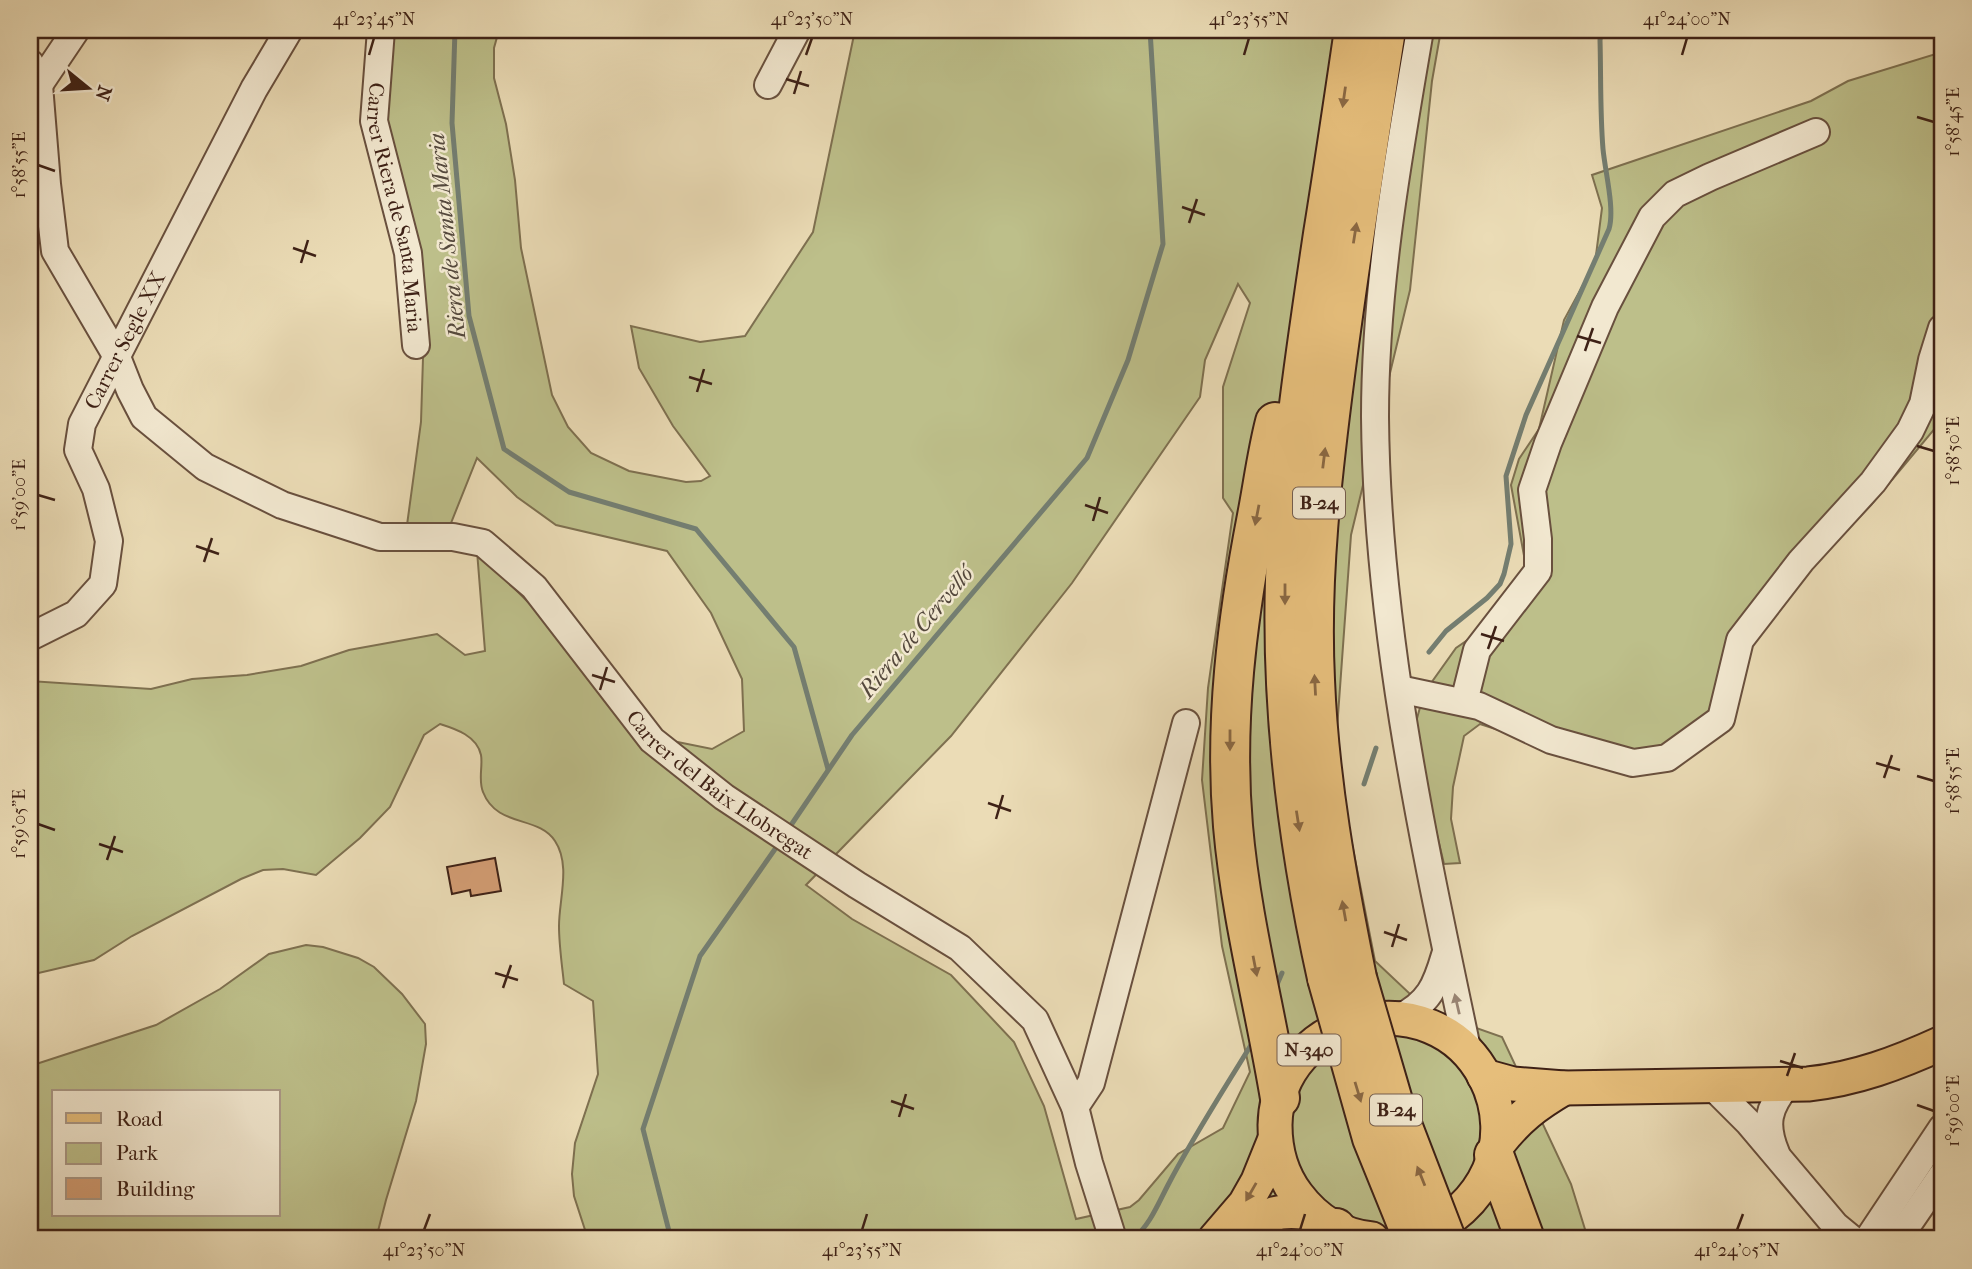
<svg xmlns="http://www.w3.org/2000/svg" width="1972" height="1269" viewBox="0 0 1972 1269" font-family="'IM FELL French Canon',serif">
<rect width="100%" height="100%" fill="#ebdcb6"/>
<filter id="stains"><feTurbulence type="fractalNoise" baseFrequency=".00286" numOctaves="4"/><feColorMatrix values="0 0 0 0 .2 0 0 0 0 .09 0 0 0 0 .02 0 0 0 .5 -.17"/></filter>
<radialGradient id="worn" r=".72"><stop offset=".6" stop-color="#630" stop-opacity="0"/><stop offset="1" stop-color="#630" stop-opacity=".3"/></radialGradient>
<g fill="#bdbf8a" stroke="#7e7050" stroke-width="2" fill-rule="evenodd">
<path d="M392,30H499L494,48V78L506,124L515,180L521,248L552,395L568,427L591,453L629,471L686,482L701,481L710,476L673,426L639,368L631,326L700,342L745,336L813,232L855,30H1441L1432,81L1410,290L1351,535L1335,757L1375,961L1428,1011L1502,1037L1571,1184L1588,1239H588L574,1196L572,1174L575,1143L598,1074L593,1001L564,984C562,965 559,945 559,926C559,899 571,865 555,841C538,815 497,828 483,792C478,780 483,766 481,755C477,736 456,729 440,724L424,735L390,807L360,838L316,875L283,869L263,870L241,879L132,936L94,960L30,975V681L151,689L192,679L247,675L301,666L349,650L437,634L465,655L485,651L477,551L534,608L643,735L712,749L744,731L742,679L711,613L667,551L556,525L517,497L477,458L451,523L407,525L421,422L423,358L419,262L380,123ZM1238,284L1250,303L1223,387V498L1233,513L1208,688L1202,780L1222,946L1250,1072L1223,1128L1178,1154L1139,1200L1130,1207L1076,1219L1044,1106L1014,1042L951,975L852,919L806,885L951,736L1072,583L1200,397L1205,360Z"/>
<polygon points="1942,52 1942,420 1871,505 1816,562 1750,646 1734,718 1637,775 1480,724 1464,736 1453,787 1451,819 1460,863 1444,864 1433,818 1416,722 1424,693 1456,648 1488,626 1527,572 1511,485 1519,459 1539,429 1564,320 1595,263 1602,208 1592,175 1811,101 1848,81"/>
<path d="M306,945L323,947L358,958L374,967L402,994L425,1024L426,1044L416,1101L386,1200L376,1239H30V1066L156,1025L220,989L269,954ZM54,1092H278V1215H54Z"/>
</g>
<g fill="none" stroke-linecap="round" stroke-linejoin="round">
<g stroke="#747e71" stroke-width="5">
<polyline points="455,30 452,123 469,316 504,449 569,492 696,529 794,647 828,769"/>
<path d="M1429,652L1446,631L1487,598L1500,584L1504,574L1511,544L1506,476L1526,415L1609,229C1615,209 1605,171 1603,149C1600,113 1601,76 1600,40L1602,30"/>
<polyline points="1364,784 1376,748"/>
<polyline points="787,831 852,735 1087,458 1128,360 1163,244 1150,30"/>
<polyline points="1275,989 1282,973"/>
<polyline points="671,1239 643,1129 700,956 780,842"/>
<path d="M1133,1239C1150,1225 1158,1204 1168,1185C1193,1137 1223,1091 1251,1045"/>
</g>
</g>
<polygon fill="#d39d74" stroke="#3e2116" stroke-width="2" points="495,858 501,891 471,896 470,890 452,894 447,867"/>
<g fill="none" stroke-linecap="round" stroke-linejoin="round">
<defs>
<g id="minor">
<path id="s1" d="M381,30L374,121L408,253L416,345"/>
<path d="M1420,30C1398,158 1375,287 1375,417C1377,632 1424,844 1468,1053"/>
<path id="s2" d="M30,63L39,85L47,184L55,251L117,357L130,390L144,417L205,467L282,505L380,537H453L483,543L534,587L652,740L724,797L857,885L960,948L1035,1020L1075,1107L1089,1163L1113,1239"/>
<polyline points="39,85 76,30"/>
<polyline points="768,85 797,30"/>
<path id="s3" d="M30,637L76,614L103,584L109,541L96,489L78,450L82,424L254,89L289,30"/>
<polyline points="1399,689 1479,706 1551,740 1633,763 1667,758 1721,719 1740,640 1801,561 1873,482 1910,431 1923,404 1932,360 1942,328"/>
<polyline points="1464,702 1477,650 1538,571 1538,539 1532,490 1548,443 1605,307 1652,217 1675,194 1710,177 1816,132"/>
<path d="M1399,1018C1429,1003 1436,986 1445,955"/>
<polyline points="1712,1086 1749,1123 1835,1225 1852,1239"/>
<polyline points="1075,1107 1091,1083 1186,723"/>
<path d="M1776,1153C1764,1124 1768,1108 1787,1085"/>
<polyline points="1868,1239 1942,1128"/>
<polyline points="1898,1239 1942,1175"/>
</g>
<g id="major">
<path d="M1484,1076L1513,1084L1564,1088L1808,1084C1856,1079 1898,1063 1942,1043"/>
<path d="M1497,1145C1518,1118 1535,1105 1564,1088"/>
<polyline points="1215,1239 1245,1204 1258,1181 1275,1139"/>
<path d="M1238,1239C1261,1214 1280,1207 1313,1214"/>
<path d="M1372,1239C1341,1236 1315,1219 1297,1195C1281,1174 1275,1151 1275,1125C1277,1013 1433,977 1485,1077C1518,1142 1484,1210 1419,1235"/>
</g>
<g id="highway">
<path d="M1275,422C1267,453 1263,485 1257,516C1237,619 1224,722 1233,826C1241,918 1265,1008 1280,1098"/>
<path d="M1327,978C1298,847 1281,715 1285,580C1288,464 1306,349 1323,234C1334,166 1344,98 1354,30"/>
<path d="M1357,978C1337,879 1319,780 1315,680C1310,577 1322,476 1335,375C1350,259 1368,145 1386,30"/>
<polyline points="1494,1155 1525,1239"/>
<polyline points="1336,1228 1341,1239"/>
</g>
</defs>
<use href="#minor" stroke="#69503e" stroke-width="30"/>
<use href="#major" stroke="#3e2116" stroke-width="37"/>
<use href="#highway" stroke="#3e2116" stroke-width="42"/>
<use href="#minor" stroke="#f2e8d0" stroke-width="26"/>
<use href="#major" stroke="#e6be7b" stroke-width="33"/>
<use href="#highway" stroke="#e6be7b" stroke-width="38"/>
<defs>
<g id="highway-bridge">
<polyline points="1327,978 1372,1138 1413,1239"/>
<polyline points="1357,978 1393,1101 1446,1239"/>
</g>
</defs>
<use href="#highway-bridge" stroke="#3e2116" stroke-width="42" stroke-linecap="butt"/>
<use href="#highway-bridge" stroke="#e6be7b" stroke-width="38"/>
</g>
<defs><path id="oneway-solid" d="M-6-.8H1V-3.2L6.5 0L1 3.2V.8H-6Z" transform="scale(1.75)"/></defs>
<g fill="#8a6843">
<use href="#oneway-solid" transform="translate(1344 97) rotate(98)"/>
<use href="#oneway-solid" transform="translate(1355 233) rotate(-81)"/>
<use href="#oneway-solid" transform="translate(1324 458) rotate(-83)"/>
<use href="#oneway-solid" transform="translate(1257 515) rotate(101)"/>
<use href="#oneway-solid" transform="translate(1285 594) rotate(90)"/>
<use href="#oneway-solid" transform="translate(1315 685) rotate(-93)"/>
<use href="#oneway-solid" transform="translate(1230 740) rotate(90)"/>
<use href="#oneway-solid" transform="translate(1298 821) rotate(81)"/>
<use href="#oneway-solid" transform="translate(1344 911) rotate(-100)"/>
<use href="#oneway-solid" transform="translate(1255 966) rotate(79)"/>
<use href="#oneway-solid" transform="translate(1358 1092) rotate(73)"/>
<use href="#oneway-solid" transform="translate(1421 1176) rotate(-112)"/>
<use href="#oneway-solid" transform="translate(1251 1192) rotate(120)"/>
</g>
<use fill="#988473" href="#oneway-solid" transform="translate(1457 1004) rotate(-103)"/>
<path fill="none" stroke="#3e2116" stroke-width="2.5" d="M369,55L374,38M806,55L812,38M1244,55L1249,38M1682,55L1687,38M786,79L809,86M794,94L801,71M1917,117L1934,122M38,165L55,171M1182,207L1205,215M1189,223L1197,199M293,248L316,256M301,263L308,240M1577,336L1601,343M1585,351L1593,328M689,377L712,384M697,392L704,369M1917,446L1934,451M38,495L55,500M1085,505L1108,513M1093,521L1100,497M196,546L219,554M204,562L212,538M1481,634L1504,641M1488,649L1496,626M592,675L615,682M600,690L607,667M1876,763L1900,770M1917,776L1934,781M1884,778L1892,755M988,803L1011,811M996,819L1003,795M38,824L55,830M99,844L123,852M107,860L115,836M1384,932L1407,940M1392,947L1399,924M495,973L518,980M503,988L511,965M1780,1061L1803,1068M1787,1076L1795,1053M891,1101L914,1109M1917,1105L1934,1111M899,1117L906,1094M424,1230L430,1214M862,1230L867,1214M1300,1230L1305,1214M1737,1230L1743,1214"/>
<g text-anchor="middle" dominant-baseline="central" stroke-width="5" stroke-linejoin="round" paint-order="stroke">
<g fill="#f2e8d0" stroke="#745d4e" stroke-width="2">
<rect x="1293" y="487.5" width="52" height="31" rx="5"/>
<rect x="1277.5" y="1034.5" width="63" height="31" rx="5"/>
<rect x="1370" y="1094.5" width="52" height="31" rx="5"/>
</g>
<g font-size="19" font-weight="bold" fill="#3e2116">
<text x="1319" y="503">B-24</text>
<text x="1309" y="1050">N-340</text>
<text x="1396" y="1110">B-24</text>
</g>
<g font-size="21" fill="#3e2116" stroke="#f2e8d0">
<text stroke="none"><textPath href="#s1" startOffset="180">Carrer Riera de Santa Maria</textPath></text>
<text stroke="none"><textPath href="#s3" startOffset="352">Carrer Segle XX</textPath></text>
<text stroke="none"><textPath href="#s2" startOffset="1092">Carrer del Baix Llobregat</textPath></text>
</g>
<g font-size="23" font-style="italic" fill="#54483c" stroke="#f2e8d0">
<text transform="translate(447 236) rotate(-96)">Riera de Santa Maria</text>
<text transform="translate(916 632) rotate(-50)">Riera de Cervelló</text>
</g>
</g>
<rect width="1972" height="1269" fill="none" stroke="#ebdcb6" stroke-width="77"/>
<rect x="52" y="1090" width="228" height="126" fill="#f2e8d0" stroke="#aa9886" stroke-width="2"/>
<rect x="66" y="1113" width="35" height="10" fill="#e6be7b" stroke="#aa9886" stroke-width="2"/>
<text x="116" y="1126" font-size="21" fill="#3e2116">Road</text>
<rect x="66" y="1143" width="35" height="21" fill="#bdbf8a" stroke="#aa9886" stroke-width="2"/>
<text x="116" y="1160" font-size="21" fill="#3e2116">Park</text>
<rect x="66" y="1178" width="35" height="21" fill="#d39d74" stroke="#aa9886" stroke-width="2"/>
<text x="116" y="1196" font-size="21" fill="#3e2116">Building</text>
<g transform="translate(88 88) rotate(108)" stroke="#f2e8d0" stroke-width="5" paint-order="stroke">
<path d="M0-5L12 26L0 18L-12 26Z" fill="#3e2116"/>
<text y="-10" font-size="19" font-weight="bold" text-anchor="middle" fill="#3e2116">N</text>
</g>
<rect x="38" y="38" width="1896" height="1192" fill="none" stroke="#3e2116" stroke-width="2.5"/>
<g font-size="18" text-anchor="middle" fill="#3e2116">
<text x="374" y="25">41°23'45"N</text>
<text x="812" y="25">41°23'50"N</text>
<text x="1249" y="25">41°23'55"N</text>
<text x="1687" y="25">41°24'00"N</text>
<text transform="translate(1953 122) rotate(-90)" y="6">1°58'45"E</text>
<text transform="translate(19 165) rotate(-90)" y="6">1°58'55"E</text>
<text transform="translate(1953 451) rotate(-90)" y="6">1°58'50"E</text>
<text transform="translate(19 495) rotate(-90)" y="6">1°59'00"E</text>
<text transform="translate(1953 781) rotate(-90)" y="6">1°58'55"E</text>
<text transform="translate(19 824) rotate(-90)" y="6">1°59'05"E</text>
<text transform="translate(1953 1111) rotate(-90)" y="6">1°59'00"E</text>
<text x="424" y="1256">41°23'50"N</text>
<text x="862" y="1256">41°23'55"N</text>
<text x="1300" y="1256">41°24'00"N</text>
<text x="1737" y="1256">41°24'05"N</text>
</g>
<rect width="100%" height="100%" filter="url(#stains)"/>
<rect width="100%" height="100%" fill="url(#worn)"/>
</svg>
